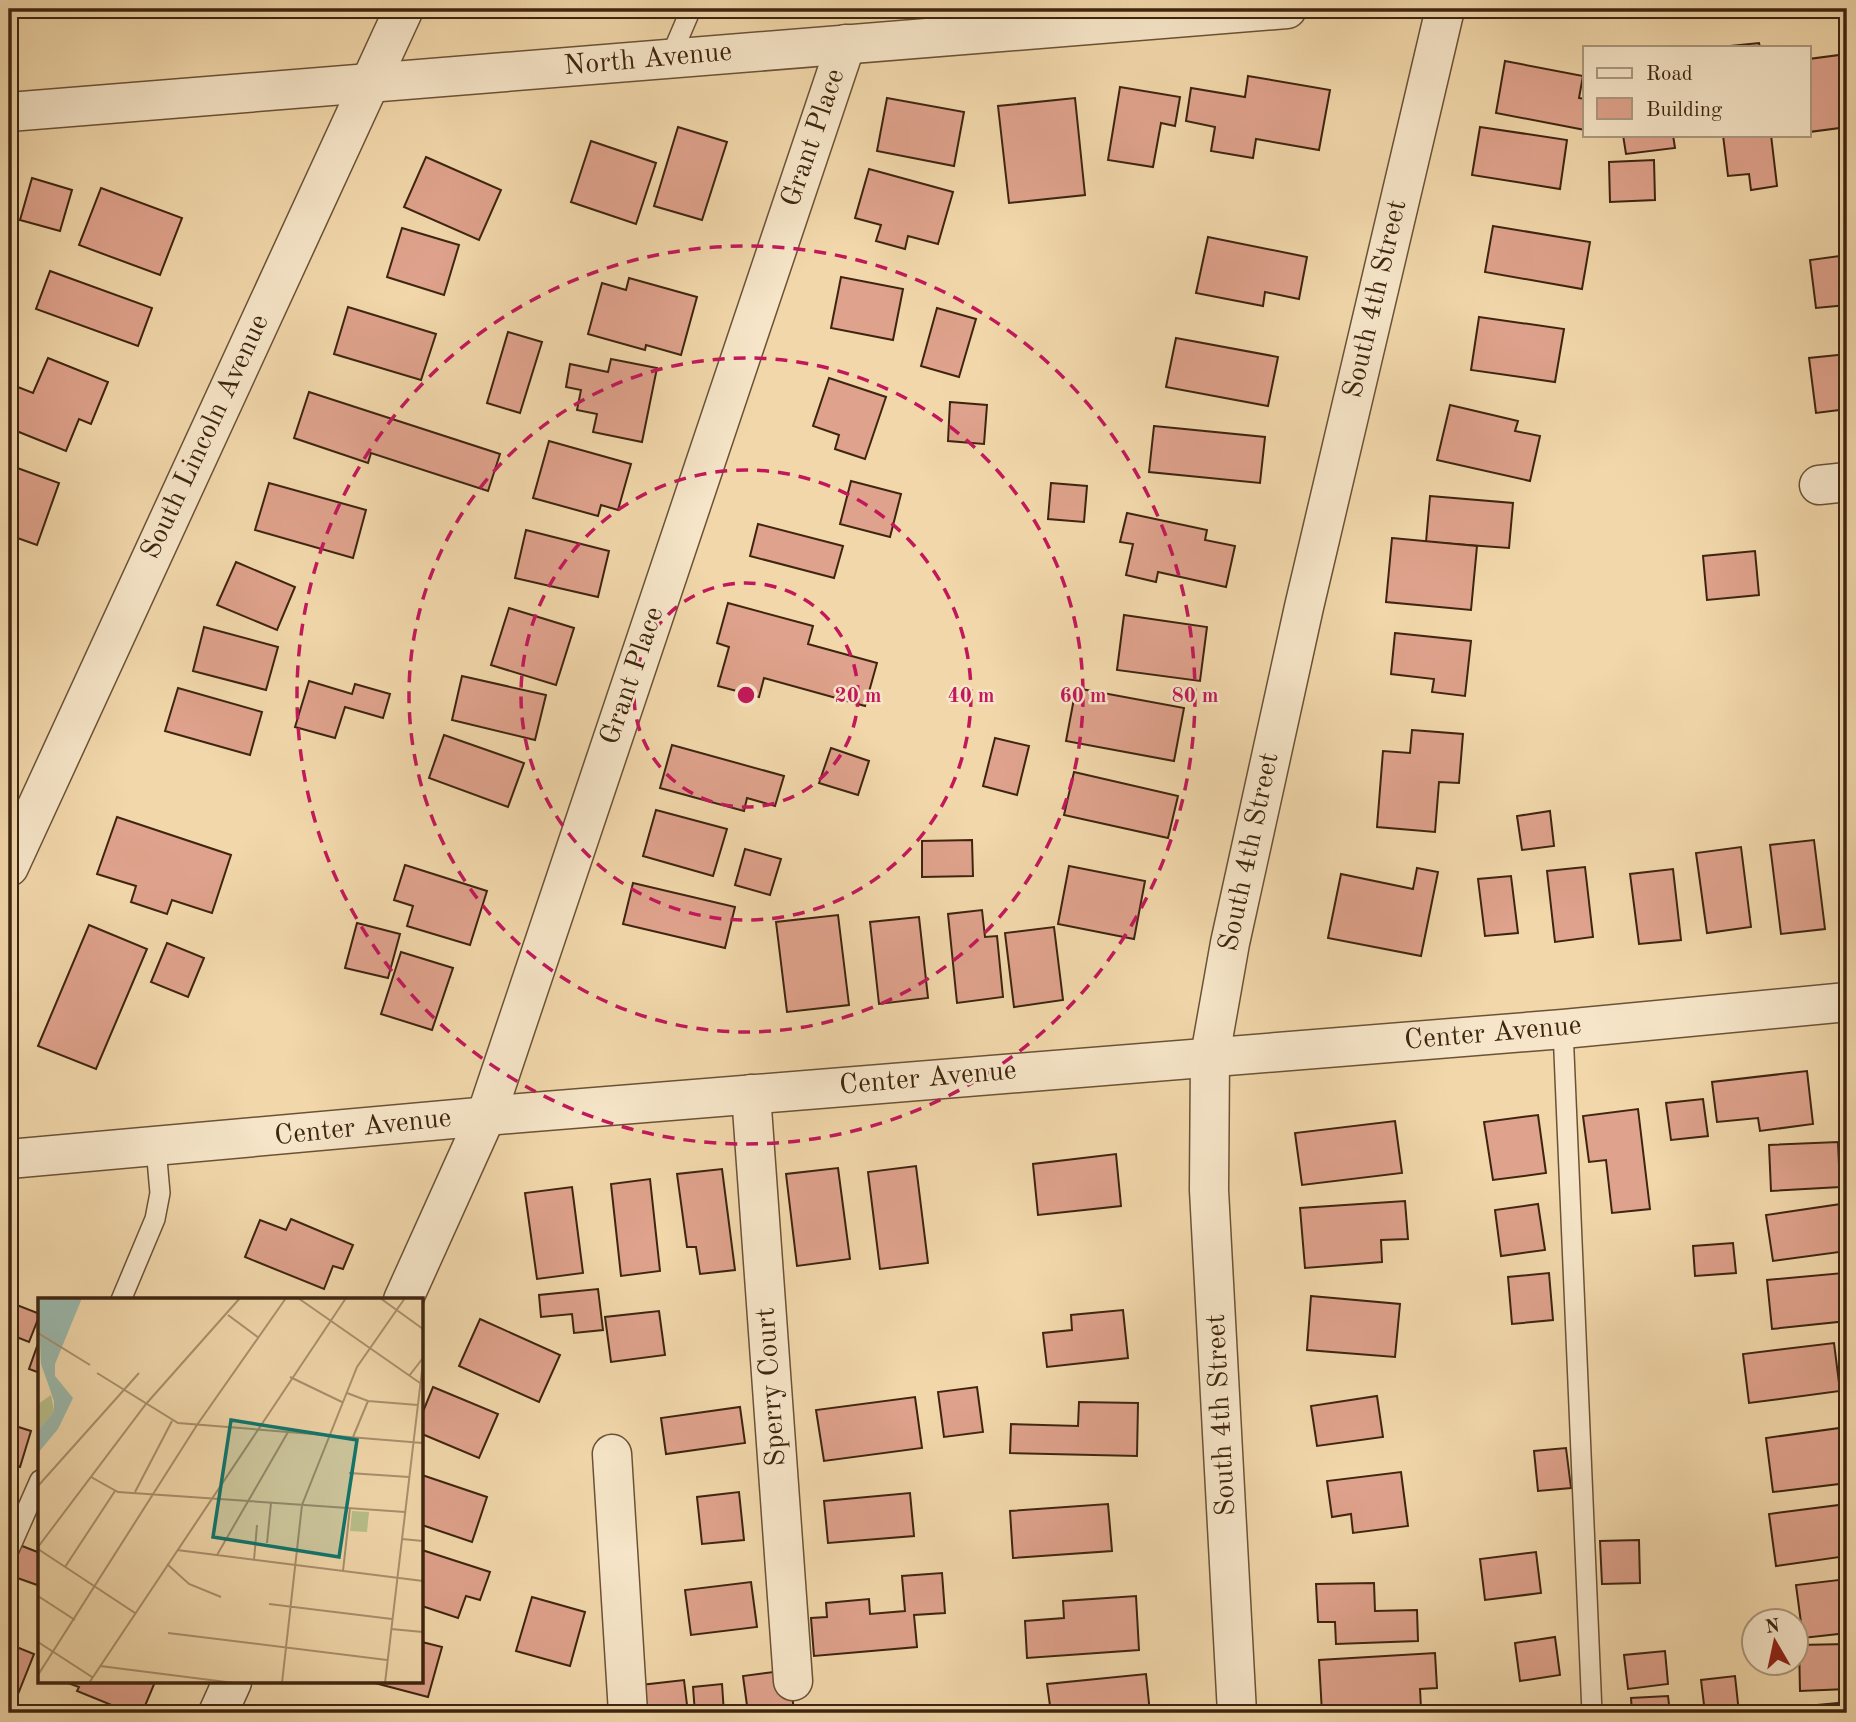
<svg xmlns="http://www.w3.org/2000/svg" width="1856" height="1722" viewBox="0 0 1856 1722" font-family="'Old Standard TT',serif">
<rect width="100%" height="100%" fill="#f1d7aa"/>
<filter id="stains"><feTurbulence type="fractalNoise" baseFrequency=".00286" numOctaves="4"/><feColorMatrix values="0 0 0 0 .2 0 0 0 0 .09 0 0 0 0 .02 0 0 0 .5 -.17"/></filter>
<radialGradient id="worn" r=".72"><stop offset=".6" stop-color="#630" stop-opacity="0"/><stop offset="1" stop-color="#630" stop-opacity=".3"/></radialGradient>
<g fill="#dfa28c" stroke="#3e2510" stroke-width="2">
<polygon points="1759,43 1760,47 1720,47"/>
<polygon points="1847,54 1847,127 1809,132 1809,59"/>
<polygon points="1505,61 1583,76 1579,98 1585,99 1585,130 1496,113"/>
<polygon points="1248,76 1330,90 1319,150 1256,139 1253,158 1211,151 1215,127 1186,121 1191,88 1245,97"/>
<polygon points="1120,87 1180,97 1175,126 1161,123 1153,167 1108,160"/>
<polygon points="887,98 964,112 954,166 877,151"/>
<polygon points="1075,98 1085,195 1009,203 998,106"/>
<polygon points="678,127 727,142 702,220 654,206"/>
<polygon points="1480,127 1567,140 1560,189 1472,175"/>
<polygon points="1623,135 1673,135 1675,148 1626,154"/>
<polygon points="1723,135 1771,135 1777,186 1751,190 1749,174 1728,176"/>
<polygon points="591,141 656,163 636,224 571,202"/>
<polygon points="426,157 501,190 479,240 404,207"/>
<polygon points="1654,160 1655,200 1610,202 1609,162"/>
<polygon points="869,169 953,192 938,244 908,236 905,249 876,241 881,225 855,218"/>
<polygon points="32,178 72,190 60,231 20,220"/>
<polygon points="101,188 182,218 160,275 79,245"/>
<polygon points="1493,226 1590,242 1582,289 1485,272"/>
<polygon points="402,228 459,245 444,295 387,277"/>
<polygon points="1208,237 1307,257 1299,299 1265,292 1263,306 1196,293"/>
<polygon points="1847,255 1847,305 1816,308 1810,260"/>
<polygon points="50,271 152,308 138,346 36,309"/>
<polygon points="841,277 903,289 893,340 831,328"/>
<polygon points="629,278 697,297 681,355 646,345 645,350 588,334 602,283 626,290"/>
<polygon points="348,307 436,334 421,380 334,354"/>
<polygon points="937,308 976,319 959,377 921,366"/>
<polygon points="1479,317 1564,329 1555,382 1471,370"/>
<polygon points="508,332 542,342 520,413 487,403"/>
<polygon points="1176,338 1278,357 1268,406 1166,387"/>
<polygon points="1847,354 1847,409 1816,413 1809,358"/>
<polygon points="48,358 108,382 91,424 79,419 66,451 9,428 9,410 18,387 33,393"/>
<polygon points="611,359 657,368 642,442 593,432 597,414 577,410 581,390 566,387 570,364 608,372"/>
<polygon points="829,378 886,397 865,459 835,449 839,435 813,426"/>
<polygon points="309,392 500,454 488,491 371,453 368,463 294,438"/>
<polygon points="950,402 987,405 984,444 948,441"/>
<polygon points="1450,405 1518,421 1515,431 1540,436 1530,481 1437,460"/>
<polygon points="1154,426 1265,437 1260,483 1149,472"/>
<polygon points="549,441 631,464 618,510 601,505 598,516 533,498"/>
<polygon points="9,465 59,483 37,545 9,535"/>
<polygon points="851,481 901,494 890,537 840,524"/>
<polygon points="269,483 366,510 353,558 255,530"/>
<polygon points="1051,483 1087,486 1084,522 1048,519"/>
<polygon points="1430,496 1513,503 1509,548 1426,542"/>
<polygon points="1127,513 1207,530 1205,540 1235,546 1226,587 1158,572 1156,582 1126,575 1133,544 1120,542"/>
<polygon points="758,524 843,546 834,578 750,556"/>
<polygon points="526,530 609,551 598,597 515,578"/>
<polygon points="1392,538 1477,546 1471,610 1386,602"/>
<polygon points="1755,551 1759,595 1707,600 1703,556"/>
<polygon points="236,562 295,587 277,630 217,605"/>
<polygon points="728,603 813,626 808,644 877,663 865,706 764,678 759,697 718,686 729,647 717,643"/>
<polygon points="509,608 574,628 556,685 491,665"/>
<polygon points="1124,615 1207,627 1200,681 1117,670"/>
<polygon points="204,627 278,647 266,690 193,671"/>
<polygon points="1395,633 1471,641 1465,696 1432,692 1434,679 1391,674"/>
<polygon points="462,676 546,695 535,740 452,720"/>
<polygon points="309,681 352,694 355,684 390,694 383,718 345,707 335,738 295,727"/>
<polygon points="178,688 262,712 250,755 165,731"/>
<polygon points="1076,688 1184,708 1174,761 1066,741"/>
<polygon points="1412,730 1463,734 1459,783 1439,782 1435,832 1377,827 1383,751 1410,753"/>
<polygon points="444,735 524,763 508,807 429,778"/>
<polygon points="995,738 1029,746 1017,795 983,786"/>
<polygon points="672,745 784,776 775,806 747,798 744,811 660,788"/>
<polygon points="831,748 869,761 858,795 819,783"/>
<polygon points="1074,772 1178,796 1168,838 1064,815"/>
<polygon points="656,810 727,829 713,876 643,856"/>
<polygon points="1550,811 1554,846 1522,850 1517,816"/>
<polygon points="117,817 231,855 212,913 172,900 167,914 131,902 136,886 97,874"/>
<polygon points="972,840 973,876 922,877 922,841"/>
<polygon points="1814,840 1825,929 1781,934 1770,845"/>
<polygon points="1741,847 1751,927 1707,933 1696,853"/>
<polygon points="745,849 781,859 770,895 735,885"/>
<polygon points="405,865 487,891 470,945 407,926 413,906 394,900"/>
<polygon points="1069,866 1145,881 1134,939 1058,924"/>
<polygon points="1585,867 1593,937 1555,942 1547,871"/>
<polygon points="1417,868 1438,872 1421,956 1328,938 1341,874 1413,889"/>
<polygon points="1673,869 1681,940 1639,944 1630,874"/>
<polygon points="1511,876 1518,933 1485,936 1478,879"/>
<polygon points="633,883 735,907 725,948 623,924"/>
<polygon points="982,910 985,937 997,936 1003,997 957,1003 948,914"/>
<polygon points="838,915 849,1005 787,1012 776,922"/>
<polygon points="919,917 928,998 879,1004 870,922"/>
<polygon points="357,923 400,934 388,978 345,968"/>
<polygon points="89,925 147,949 96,1069 38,1046"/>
<polygon points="1054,927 1063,1000 1014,1007 1005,933"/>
<polygon points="167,943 204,958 188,997 151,982"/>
<polygon points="401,952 453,968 432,1030 381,1014"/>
<polygon points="1807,1071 1813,1124 1760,1131 1758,1118 1717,1122 1712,1082"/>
<polygon points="1703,1099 1708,1136 1671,1140 1666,1103"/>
<polygon points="1638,1109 1650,1209 1612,1213 1606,1160 1589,1162 1583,1116"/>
<polygon points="1538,1115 1546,1173 1493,1180 1484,1122"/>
<polygon points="1395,1121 1402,1173 1302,1185 1295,1133"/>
<polygon points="1838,1142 1840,1187 1771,1191 1769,1145"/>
<polygon points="1116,1154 1121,1206 1038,1215 1033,1164"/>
<polygon points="916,1166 928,1263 880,1269 868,1172"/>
<polygon points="838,1168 850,1259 797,1266 786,1174"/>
<polygon points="722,1169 735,1270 700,1274 696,1247 687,1247 677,1174"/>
<polygon points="650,1179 660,1271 621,1276 611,1184"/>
<polygon points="572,1187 583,1273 537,1279 525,1193"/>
<polygon points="1405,1201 1408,1239 1381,1240 1382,1262 1305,1268 1300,1208"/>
<polygon points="1538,1204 1545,1250 1501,1256 1495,1210"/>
<polygon points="1841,1204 1847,1251 1773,1261 1766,1215"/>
<polygon points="291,1219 353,1245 343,1269 333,1266 324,1289 245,1257 260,1220 286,1230"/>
<polygon points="1733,1243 1736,1273 1695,1276 1693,1246"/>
<polygon points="1549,1273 1553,1320 1512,1324 1508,1277"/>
<polygon points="1843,1273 1847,1321 1772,1329 1767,1280"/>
<polygon points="9,1280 17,1283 9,1302 40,1314 29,1342 9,1334"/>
<polygon points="598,1289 603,1330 574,1333 572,1314 541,1317 539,1295"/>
<polygon points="1311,1296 1400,1304 1395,1357 1307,1350"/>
<polygon points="1123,1310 1128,1358 1047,1367 1043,1333 1072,1330 1071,1315"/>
<polygon points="659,1311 665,1355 611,1362 605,1317"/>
<polygon points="480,1319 560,1355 539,1402 459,1366"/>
<polygon points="40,1338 40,1373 29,1369"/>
<polygon points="1834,1343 1840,1391 1749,1403 1743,1354"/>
<polygon points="433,1387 498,1414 479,1458 422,1434 422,1414"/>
<polygon points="977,1387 983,1432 944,1437 938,1392"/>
<polygon points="1377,1396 1383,1437 1317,1446 1311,1406"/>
<polygon points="915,1397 922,1448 824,1461 816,1410"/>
<polygon points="1079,1402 1138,1403 1137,1456 1010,1453 1011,1424 1078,1426"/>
<polygon points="740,1407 745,1443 666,1454 661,1418"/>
<polygon points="9,1424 31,1431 20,1467 9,1464"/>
<polygon points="1847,1427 1847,1483 1773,1492 1766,1438"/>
<polygon points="1566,1448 1571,1488 1538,1491 1534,1451"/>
<polygon points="1401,1472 1408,1526 1353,1533 1351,1514 1332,1517 1327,1481"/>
<polygon points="422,1475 487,1497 472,1542 422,1525"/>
<polygon points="739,1492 744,1540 702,1544 697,1497"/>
<polygon points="910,1493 914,1536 828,1543 824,1501"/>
<polygon points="1108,1504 1112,1551 1013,1558 1010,1511"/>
<polygon points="1847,1504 1847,1556 1776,1566 1769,1514"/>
<polygon points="1639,1540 1640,1583 1602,1584 1600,1541"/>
<polygon points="17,1544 40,1553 40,1586 9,1575 9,1567"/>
<polygon points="422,1550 490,1572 480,1600 466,1596 458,1618 422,1606"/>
<polygon points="1536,1552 1541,1593 1485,1600 1480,1559"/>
<polygon points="942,1573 945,1613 914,1615 917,1647 814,1656 811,1618 827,1617 826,1603 869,1599 870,1614 905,1611 902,1576"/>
<polygon points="1847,1579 1847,1633 1803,1638 1796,1585"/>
<polygon points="751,1582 757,1627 691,1635 685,1590"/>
<polygon points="1374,1583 1375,1611 1417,1610 1418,1641 1336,1644 1335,1622 1318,1622 1316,1584"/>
<polygon points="1136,1596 1139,1650 1027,1658 1025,1621 1064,1618 1063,1601"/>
<polygon points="532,1597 585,1612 570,1666 516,1651"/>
<polygon points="1555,1637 1560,1675 1520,1681 1515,1643"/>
<polygon points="422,1642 442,1647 428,1697 371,1682 422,1682"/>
<polygon points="9,1644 34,1654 18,1694 9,1691"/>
<polygon points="1847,1644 1847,1689 1800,1691 1799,1645"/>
<polygon points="1665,1651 1668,1684 1628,1689 1624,1655"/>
<polygon points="1435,1653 1437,1688 1420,1689 1421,1708 1322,1713 1319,1660"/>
<polygon points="789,1670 794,1711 748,1713 743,1676"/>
<polygon points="1146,1674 1150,1713 1051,1713 1047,1684"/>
<polygon points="1735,1676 1739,1713 1705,1713 1701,1680"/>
<polygon points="684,1680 688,1713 644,1713 641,1685"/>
<polygon points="65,1682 155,1682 142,1713 131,1713 77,1691 79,1687"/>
<polygon points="722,1684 724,1713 695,1713 693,1687"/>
<polygon points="1668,1696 1670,1713 1632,1713 1631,1698"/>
<polygon points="1847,1702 1847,1713 1819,1713 1818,1705"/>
<polygon points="441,1706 441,1713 417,1713 416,1707"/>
<polygon points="602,1706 603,1713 555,1713 554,1712"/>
<polygon points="311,1707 311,1713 275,1713 275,1709"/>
<polygon points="352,1707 352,1713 315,1713 315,1709"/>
</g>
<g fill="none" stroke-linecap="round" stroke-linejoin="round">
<defs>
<g id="service">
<polyline points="670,58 691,9"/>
<polyline points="1563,1029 1592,1713"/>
<polyline points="121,1300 155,1219 160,1193 156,1148"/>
<polyline points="9,1550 40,1480"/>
</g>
<g id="minor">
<polyline points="9,112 1287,9"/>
<polyline points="1819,485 1847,482"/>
<polyline points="751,1094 793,1681"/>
<polyline points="9,1159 521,1113 1563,1029 1847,1002"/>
<polyline points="403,1300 486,1116 846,44"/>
<polyline points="612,1454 628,1713"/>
<polyline points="218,1713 232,1682"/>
<polyline points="1237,1713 1209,1190 1210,1056 1230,943 1304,607 1445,9"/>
</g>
<polyline id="tertiary" points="9,867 404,9"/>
</defs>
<use href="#service" stroke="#6b5236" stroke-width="22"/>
<use href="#minor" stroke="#6b5236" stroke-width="41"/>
<use href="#tertiary" stroke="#6b5236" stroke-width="41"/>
<use href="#service" stroke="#f6e5c8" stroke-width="19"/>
<use href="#minor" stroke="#f6e5c8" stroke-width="38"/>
<use href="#tertiary" stroke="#f6e5c8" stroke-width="38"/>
</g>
<g fill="none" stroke="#c2185b" stroke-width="3.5" stroke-dasharray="12 9">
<circle cx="746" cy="695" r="112"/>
<circle cx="746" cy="695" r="225"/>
<circle cx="746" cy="695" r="337"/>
<circle cx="746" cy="695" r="449"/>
</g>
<g text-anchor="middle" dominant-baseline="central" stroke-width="5" stroke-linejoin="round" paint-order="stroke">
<g font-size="28" fill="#3e2510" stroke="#f6e5c8">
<text transform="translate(648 60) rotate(-5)">North Avenue</text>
<text transform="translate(814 138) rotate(-71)">Grant Place</text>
<text transform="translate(1376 299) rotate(-77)">South 4th Street</text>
<text transform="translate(206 437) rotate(-65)">South Lincoln Avenue</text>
<text transform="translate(633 676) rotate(-71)">Grant Place</text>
<text transform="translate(1250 852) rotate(-78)">South 4th Street</text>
<text transform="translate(1493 1034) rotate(-5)">Center Avenue</text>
<text transform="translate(928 1079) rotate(-5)">Center Avenue</text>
<text transform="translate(363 1128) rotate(-6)">Center Avenue</text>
<text transform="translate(772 1387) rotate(-94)">Sperry Court</text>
<text transform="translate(1222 1415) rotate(-93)">South 4th Street</text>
</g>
</g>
<g transform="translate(38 1298)">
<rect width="385" height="385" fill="#f1d7aa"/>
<path d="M13,97L16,113L0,133V106ZM314,213L331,214L329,234L312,233Z" fill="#b8bf8a"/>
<path d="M44,0L17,66V78L35,100L20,131L0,155V133L16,113V103L3,66L0,2Z" fill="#9bb9ac"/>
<path fill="none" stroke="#a9906c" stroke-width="2" d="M260,0L382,85M342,0L385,31M190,17L221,40M0,35L52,67M59,75L140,125L385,145M371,78L385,60M252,79L304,104M309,95L330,103L380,107M315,139L330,103M311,175L371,179M53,179L80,194L367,214M0,188L101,75M97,194L134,123M364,241L385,243M229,245L233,205M0,249L108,106L202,0M0,251L97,315M139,252L385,283M179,257L250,134M216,262L219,227M129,266L151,286L183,299M27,269L77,193M305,273L312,210M0,298L37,322M231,306L354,321M353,331L385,334M130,335L349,362M0,344L54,379M62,368L196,385M0,377L159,127L248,0M51,385L308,0M244,385L264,207L319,69L367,0M347,385L385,64"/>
<path fill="#0f766e" fill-opacity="0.15" stroke="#0f766e" stroke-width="3.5" d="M193,122L319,142L301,259L175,239Z"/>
<rect width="385" height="385" fill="none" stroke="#3e2510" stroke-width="3.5"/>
</g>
<circle cx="746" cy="695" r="10" fill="#c2185b" stroke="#f6e5c8" stroke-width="3.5"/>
<g font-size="21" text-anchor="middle" font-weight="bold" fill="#c2185b" stroke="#f6e5c8" stroke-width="5" stroke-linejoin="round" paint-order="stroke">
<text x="858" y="702">20 m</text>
<text x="971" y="702">40 m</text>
<text x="1083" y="702">60 m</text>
<text x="1195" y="702">80 m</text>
</g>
<rect width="1856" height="1722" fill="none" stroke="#f1d7aa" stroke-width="35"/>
<rect x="10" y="10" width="1835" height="1701" fill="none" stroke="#3e2510" stroke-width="3.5"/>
<rect x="18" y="18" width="1821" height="1687" fill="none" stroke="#3e2510" stroke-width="2"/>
<rect x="1583" y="46" width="228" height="91" fill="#f6e5c8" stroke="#ac987e" stroke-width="2"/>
<rect x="1597" y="68" width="35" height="10" fill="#f6e5c8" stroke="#ac987e" stroke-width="2"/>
<text x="1646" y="80" font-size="21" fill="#3e2510">Road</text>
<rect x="1597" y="98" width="35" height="21" fill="#dfa28c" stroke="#ac987e" stroke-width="2"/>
<text x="1646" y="116" font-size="21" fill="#3e2510">Building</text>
<g transform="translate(1775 1642) rotate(351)"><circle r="33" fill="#f6e5c8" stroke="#ac987e" stroke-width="2"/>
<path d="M0-5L12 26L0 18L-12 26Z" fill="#8f2418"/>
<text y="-10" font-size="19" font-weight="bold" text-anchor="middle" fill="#3e2510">N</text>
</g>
<rect width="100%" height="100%" filter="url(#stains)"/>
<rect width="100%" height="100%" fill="url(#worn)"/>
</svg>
